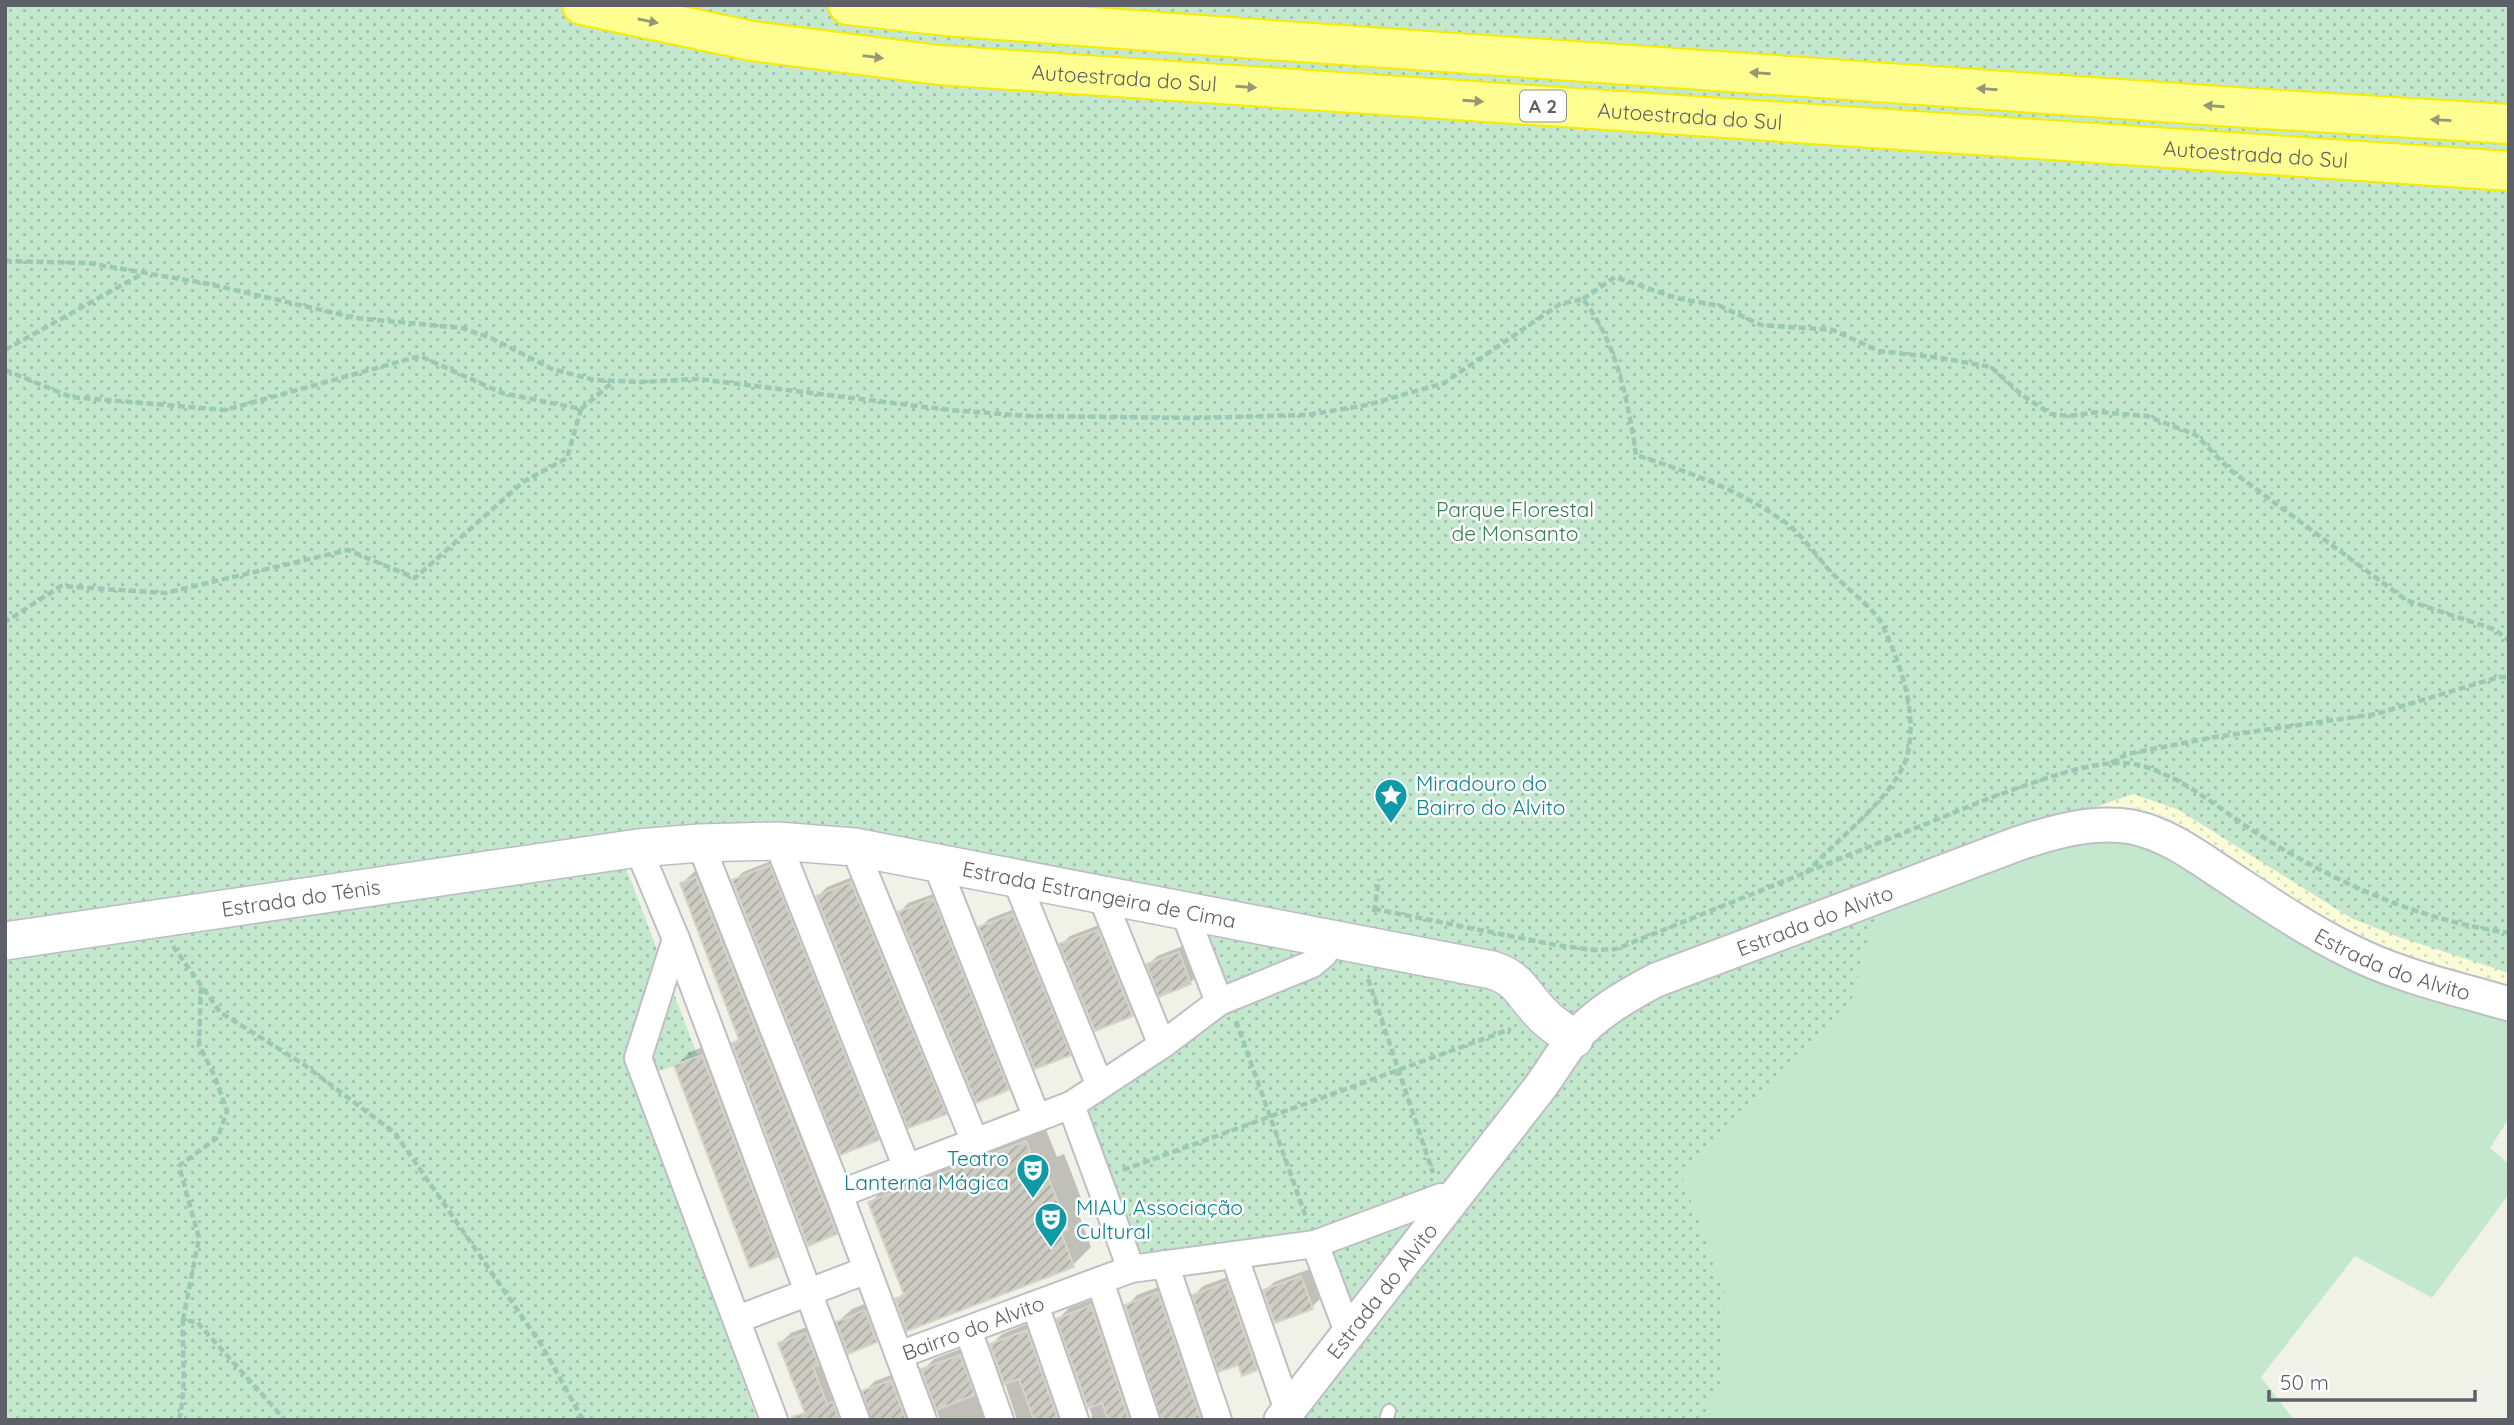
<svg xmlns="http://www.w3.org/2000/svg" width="2514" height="1425" viewBox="0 0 2514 1425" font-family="Quicksand,sans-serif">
<defs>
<pattern id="sand-dots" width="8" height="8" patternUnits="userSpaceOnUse" patternTransform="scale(1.75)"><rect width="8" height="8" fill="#fafbd7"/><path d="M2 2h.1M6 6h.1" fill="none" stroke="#d9dabb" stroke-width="1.8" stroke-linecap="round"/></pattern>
<pattern id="park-dots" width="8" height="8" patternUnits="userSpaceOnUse" patternTransform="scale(1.75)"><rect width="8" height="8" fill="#c3e8cd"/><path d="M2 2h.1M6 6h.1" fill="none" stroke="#a2bfaa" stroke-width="1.8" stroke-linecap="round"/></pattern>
<pattern id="building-hatch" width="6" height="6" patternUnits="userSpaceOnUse" patternTransform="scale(1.75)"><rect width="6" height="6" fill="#ccccc3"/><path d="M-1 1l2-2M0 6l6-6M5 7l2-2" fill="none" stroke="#a9a9a2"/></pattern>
</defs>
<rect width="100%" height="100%" fill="#f0f1e7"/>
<polygon fill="#c3e8cd" points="2102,837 2170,855 2365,977 2509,1023 2509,1118 2490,1148 2509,1164 2509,1194 2432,1298 2355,1256 2261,1377 2294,1420 1581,1420 1683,991 2025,856"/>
<polygon fill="url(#sand-dots)" points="2109,794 2133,794 2179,810 2351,918 2399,937 2509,973 2509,986 2413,958 2335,924 2238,866 2167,817 2132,807 2092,806"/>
<polygon fill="url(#park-dots)" points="5,5 2509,5 2509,973 2399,937 2351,918 2179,810 2134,794 1961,852 1886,881 1850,1005 1681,1175 1725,1291 1722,1379 1701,1420 1293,1420 1354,1342 1321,1255 1134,1278 1069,1108 1228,1006 1198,926 788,845 618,847 698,1057 636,1080 757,1420 5,1420"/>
<g fill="#0003">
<polygon points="779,858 887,1130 878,1138 734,881 743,872"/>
<polygon points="710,865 850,1219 836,1233 734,1044 740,1038 682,883 696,870"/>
<polygon points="860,874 954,1104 946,1113 818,896 827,887"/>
<polygon points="942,891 1017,1080 1008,1089 900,912 908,903"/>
<polygon points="1022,906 1078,1045 1070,1054 980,928 989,919"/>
<polygon points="1107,922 1141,1006 1132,1015 1061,945 1070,936"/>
<polygon points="1188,944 1199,974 1190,983 1148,965 1157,956"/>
<polygon points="716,1042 791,1242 777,1255 676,1066 690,1052"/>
<polygon points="1044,1125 1057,1157 1064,1154 1075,1182 1085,1209 1079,1215 1091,1247 1073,1265 897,1299 904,1292 870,1203 888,1185"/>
<polygon points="1310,1269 1321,1298 1312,1307 1265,1291 1274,1282"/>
<polygon points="1236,1274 1265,1360 1256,1368 1239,1362 1194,1295 1203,1286"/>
<polygon points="1169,1283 1219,1420 1163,1420 1127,1306 1137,1295"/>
<polygon points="1102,1296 1145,1420 1091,1420 1092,1415 1058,1319 1069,1308"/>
<polygon points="879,1298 890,1327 876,1341 838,1322 852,1309"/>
<polygon points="1038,1320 1076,1420 1017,1420 992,1344 1002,1334"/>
<polygon points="817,1323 855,1420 809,1420 780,1343 791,1333"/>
<polygon points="971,1345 999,1420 940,1420 923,1370 934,1359"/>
<polygon points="902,1371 922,1420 873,1420 864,1392 875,1381"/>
</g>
<g fill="url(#building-hatch)" stroke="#d6d5c5" stroke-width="2">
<polygon points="770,865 879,1140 840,1155 732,880"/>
<polygon points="696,877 837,1234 808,1246 732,1043 739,1040 680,883"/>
<polygon points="851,882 947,1114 908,1128 816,896"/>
<polygon points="933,898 1009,1090 976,1103 898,912"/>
<polygon points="1013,914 1071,1055 1035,1069 978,927"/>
<polygon points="1098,930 1133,1016 1095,1031 1059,944"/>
<polygon points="1179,952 1191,984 1159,997 1146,964"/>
<polygon points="702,1055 778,1257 750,1268 674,1065"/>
<polygon points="1026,1141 1038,1174 1046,1171 1068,1229 1061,1232 1074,1267 907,1331 895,1299 904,1295 868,1202"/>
<polygon points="1301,1276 1313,1309 1275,1323 1263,1290"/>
<polygon points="1227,1282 1257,1370 1242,1376 1238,1365 1218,1372 1192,1295"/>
<polygon points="1158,1292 1201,1420 1161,1420 1125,1305"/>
<polygon points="1091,1305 1129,1420 1108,1420 1102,1403 1088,1408 1056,1319"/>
<polygon points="865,1310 877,1342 848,1354 836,1322"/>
<polygon points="1027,1330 1058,1419 1056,1420 1034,1420 1019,1379 1004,1384 990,1344"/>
<polygon points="806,1333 819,1365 813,1367 827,1404 833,1402 839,1420 793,1420 792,1417 805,1413 778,1343"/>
<polygon points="960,1355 975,1395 936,1410 921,1369"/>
<polygon points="891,1380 906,1420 871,1420 862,1391"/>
</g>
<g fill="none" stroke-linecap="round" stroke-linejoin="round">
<defs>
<polyline id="service" points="1386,1420 1389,1411"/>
<g id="minor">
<polyline points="777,841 907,1168"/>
<polyline points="700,843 839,1194 923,1420"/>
<polyline points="854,847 975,1142"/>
<polyline points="638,848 676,939 856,1420"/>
<polyline points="936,863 1037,1118"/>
<polyline points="1015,877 1100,1086"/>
<polyline points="1101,895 1162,1045"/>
<polyline points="1184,911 1219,1002"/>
<polyline points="676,939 638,1058 774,1420"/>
<polyline points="1071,1105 1131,1269"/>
<polyline points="839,1194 1071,1105 1162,1045 1219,1002 1312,964 1324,954 1330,939"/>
<polyline points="1315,1244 1348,1332"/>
<polyline points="1234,1255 1288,1410"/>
<polyline points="1165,1264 1218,1420"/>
<polyline points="1100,1281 1146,1420"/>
<polyline points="1035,1305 1075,1420"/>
<polyline points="738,1319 867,1270"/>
<polyline points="968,1330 1000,1420"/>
<path id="s1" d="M899,1355L1131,1269L1315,1244L1441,1197L1453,1200"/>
</g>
<g id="tertiary">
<path id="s2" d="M1281,1420L1541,1086C1552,1071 1561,1055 1572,1041C1594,1014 1626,996 1656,980L2017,844C2053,832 2093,820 2132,827C2167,834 2196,856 2225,875C2271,905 2317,937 2367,959C2412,979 2462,990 2509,1004"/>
</g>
<g id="secondary">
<path id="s3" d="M5,941L638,848L700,843L777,841L854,847L1492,970C1521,979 1523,996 1542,1014C1551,1024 1563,1031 1574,1039"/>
</g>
<g id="motorway">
<path id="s4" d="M582,5L752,41L939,65L2509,171"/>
<polyline points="848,5 946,16 1256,39 2249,108 2509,124"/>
</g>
</defs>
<use href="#service" stroke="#bebfc5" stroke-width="16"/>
<use href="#minor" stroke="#bebfc5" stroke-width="30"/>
<use href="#tertiary" stroke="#bebfc5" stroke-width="37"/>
<use href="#secondary" stroke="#bcbdc4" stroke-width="40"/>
<use href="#motorway" stroke="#f7eb00" stroke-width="42"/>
<g stroke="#9cc9b4" stroke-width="4.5" stroke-dasharray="7 3.5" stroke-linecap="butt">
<path d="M5,261L88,263L209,284L356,318L462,328L491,338L552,369L594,380L640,382L698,379L950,410L1028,416L1192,418L1307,415L1367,405L1444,383L1560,304L1583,299C1617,343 1628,401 1636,455C1688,472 1741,490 1786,523C1802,535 1816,555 1829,570C1845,587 1865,601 1879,619C1883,624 1885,631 1888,638C1904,674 1919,723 1905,762C1890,800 1834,842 1806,873"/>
<polyline points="1583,299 1615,277 1676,298 1720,306 1761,325 1833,330 1879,351 1941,358 1991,367 2022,395 2051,414 2068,416 2098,412 2147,416 2196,435 2229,469 2406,600 2496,630 2509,641"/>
<polyline points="5,350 142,274"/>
<polyline points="5,370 71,397 225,410 420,356 502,393 581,409 567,458 523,482 415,578 348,550 165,593 61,586 5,622"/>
<polyline points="581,409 614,381"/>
<polyline points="2111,763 2127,754 2215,737 2376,714 2499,677 2509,677"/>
<path d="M1374,909L1556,945L1593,950L1616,949L1990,798C2027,785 2096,757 2134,764C2182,774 2222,812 2263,837C2338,884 2420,920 2509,933"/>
<polyline points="1374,912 1379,879"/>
<polyline points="173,946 220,1012 303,1064 395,1133 541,1344 583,1420"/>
<polyline points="1368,979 1433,1173"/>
<polyline points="1236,1021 1307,1220"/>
<polyline points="1123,1170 1511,1029"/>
<polyline points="183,1320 199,1238 179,1166 218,1137 227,1111 215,1077 199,1045 201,986"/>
<path d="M179,1420C187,1386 182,1354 183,1320L197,1322L285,1420"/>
</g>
<use href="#service" stroke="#fff" stroke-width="12"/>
<use href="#minor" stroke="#fff" stroke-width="26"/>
<use href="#tertiary" stroke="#fff" stroke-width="33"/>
<use href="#secondary" stroke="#fff" stroke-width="37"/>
<use href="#motorway" stroke="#feff90" stroke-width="38"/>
</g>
<defs><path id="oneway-solid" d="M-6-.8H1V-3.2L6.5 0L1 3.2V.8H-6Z" transform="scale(1.75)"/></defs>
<g fill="#969875">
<use href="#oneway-solid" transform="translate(648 21) rotate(12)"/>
<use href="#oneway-solid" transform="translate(873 57) rotate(7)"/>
<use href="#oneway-solid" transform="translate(1760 73) rotate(-176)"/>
<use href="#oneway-solid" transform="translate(1246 87) rotate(4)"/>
<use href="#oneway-solid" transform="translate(1987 89) rotate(-176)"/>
<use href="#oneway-solid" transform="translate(1473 101) rotate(4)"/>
<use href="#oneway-solid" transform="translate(2214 106) rotate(-176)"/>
<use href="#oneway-solid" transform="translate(2441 120) rotate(-177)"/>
</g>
<defs>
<symbol id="sight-pin" viewBox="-11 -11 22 30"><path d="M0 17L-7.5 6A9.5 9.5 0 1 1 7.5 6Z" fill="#0f9aa8" stroke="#fff"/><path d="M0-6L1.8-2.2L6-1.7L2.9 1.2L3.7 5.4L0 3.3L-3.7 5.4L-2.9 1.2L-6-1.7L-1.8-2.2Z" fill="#fff"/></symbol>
<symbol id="theatre-pin" viewBox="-11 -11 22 30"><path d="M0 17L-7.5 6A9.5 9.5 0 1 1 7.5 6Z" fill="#0f9aa8" stroke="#fff"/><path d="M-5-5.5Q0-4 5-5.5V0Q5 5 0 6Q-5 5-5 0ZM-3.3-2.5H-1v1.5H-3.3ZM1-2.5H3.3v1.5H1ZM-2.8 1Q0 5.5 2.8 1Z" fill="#fff"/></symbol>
</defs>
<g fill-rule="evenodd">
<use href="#sight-pin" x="1372" y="776" width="38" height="52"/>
<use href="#theatre-pin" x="1014" y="1151" width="38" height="52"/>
<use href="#theatre-pin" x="1032" y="1200" width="38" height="52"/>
</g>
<g text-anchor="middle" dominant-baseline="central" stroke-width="5" stroke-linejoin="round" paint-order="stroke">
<rect fill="#fff" stroke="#8e9095" stroke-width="2" x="1520" y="90.5" width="46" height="31" rx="5"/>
<g font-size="19" font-weight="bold" fill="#5e6067">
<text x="1543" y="106">A 2</text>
</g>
<g font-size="21" fill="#5e6067" stroke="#fff">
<text stroke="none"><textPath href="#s4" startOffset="548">Autoestrada do Sul</textPath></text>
<text stroke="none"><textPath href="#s4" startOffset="1115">Autoestrada do Sul</textPath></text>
<text stroke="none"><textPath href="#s4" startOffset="1682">Autoestrada do Sul</textPath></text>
<text stroke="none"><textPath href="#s3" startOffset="1106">Estrada Estrangeira de Cima</textPath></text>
<text stroke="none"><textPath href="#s3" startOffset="299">Estrada do Ténis</textPath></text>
<text stroke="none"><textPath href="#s2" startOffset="752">Estrada do Alvito</textPath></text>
<text stroke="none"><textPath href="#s2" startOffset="1382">Estrada do Alvito</textPath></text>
<text stroke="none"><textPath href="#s2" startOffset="164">Estrada do Alvito</textPath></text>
<text stroke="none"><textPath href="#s1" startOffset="79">Bairro do Alvito</textPath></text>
</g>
<g font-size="21" fill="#32824b" stroke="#fff">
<text x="1515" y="509">Parque Florestal<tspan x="1515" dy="24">de Monsanto</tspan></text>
</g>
<g font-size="21" fill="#0d838f" stroke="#fff" text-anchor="start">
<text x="1416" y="783">Miradouro do<tspan x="1416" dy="24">Bairro do Alvito</tspan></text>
<text x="1009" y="1158" text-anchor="end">Teatro<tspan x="1009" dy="24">Lanterna Mágica</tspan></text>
<text x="1076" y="1207">MIAU Associação<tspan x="1076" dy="24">Cultural</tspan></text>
</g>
</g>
<rect width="2514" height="1425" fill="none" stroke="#5e6067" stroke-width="14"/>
<path d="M2269 1390v10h206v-10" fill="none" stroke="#5e6067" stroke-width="3.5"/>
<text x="2280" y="1390" font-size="21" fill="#5e6067" stroke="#ffffff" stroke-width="5" paint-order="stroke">50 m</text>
</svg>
